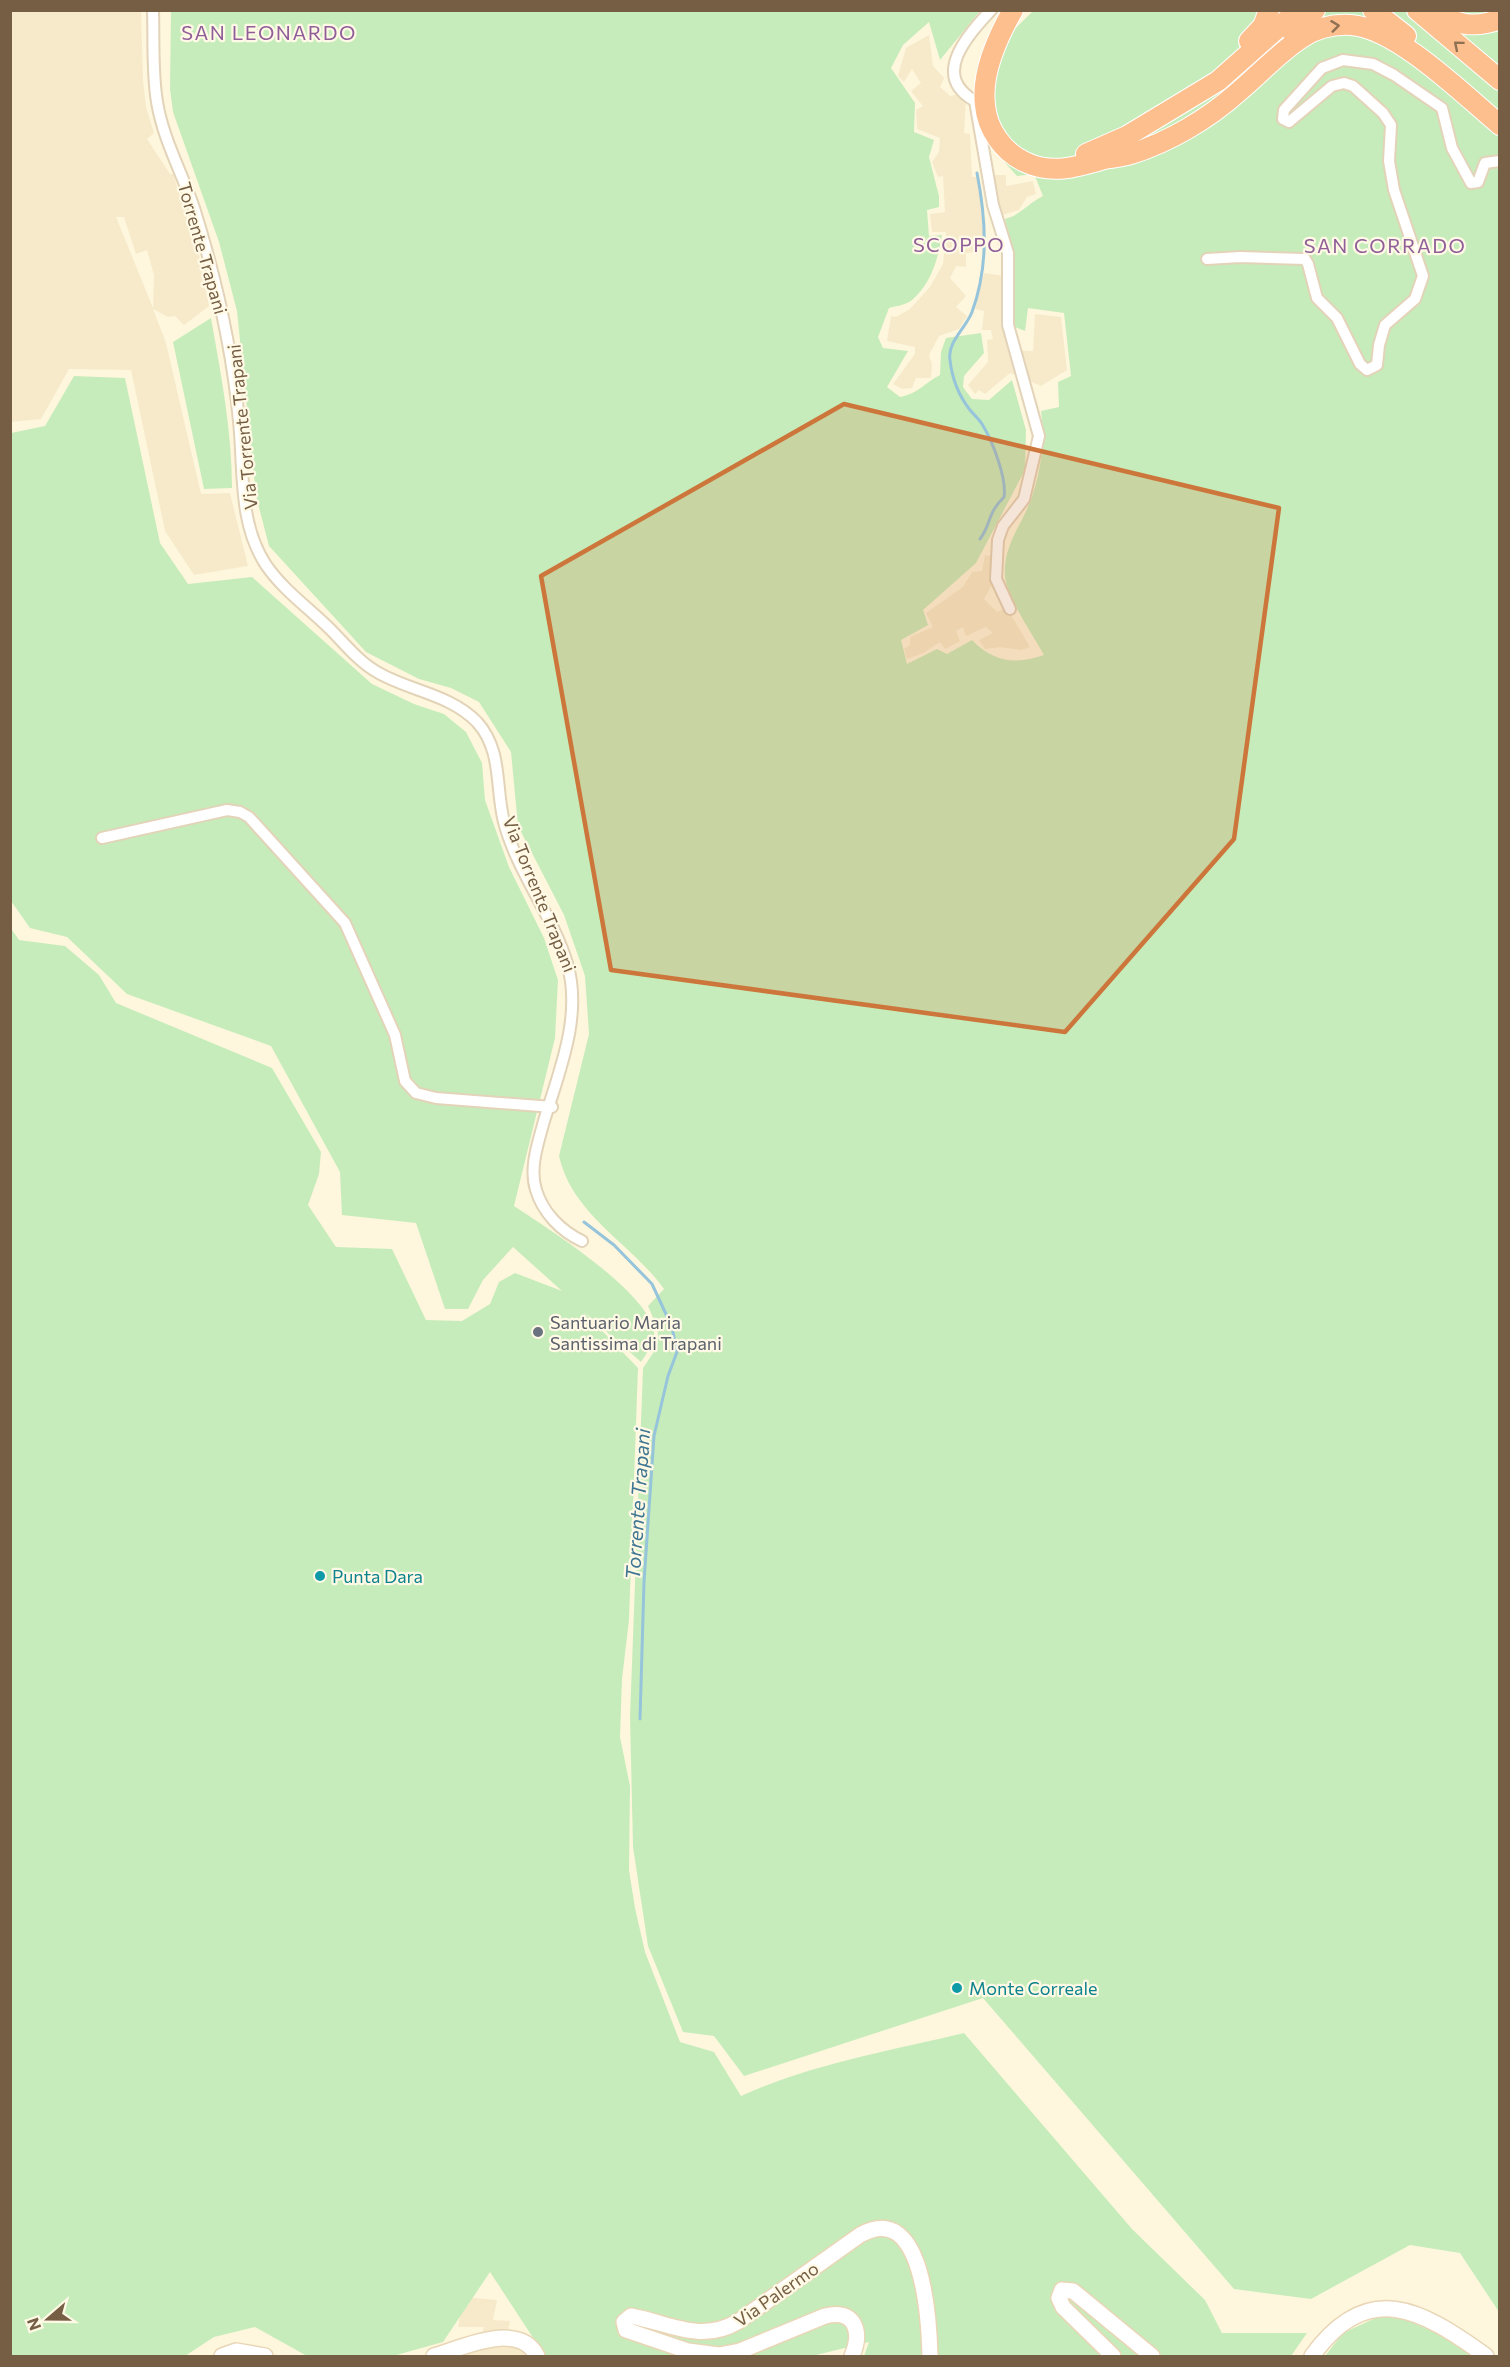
<svg xmlns="http://www.w3.org/2000/svg" width="1510" height="2367" viewBox="0 0 1510 2367" font-family="Commissioner,sans-serif">
<rect width="100%" height="100%" fill="#fef7dd"/>
<g fill="#f6eacb" fill-rule="evenodd">
<path d="M10,11H141L143,80L146,107L154,133L147,139L170,174H173L198,251L209,306L184,325L175,316L168,317L153,309L166,343L201,494L230,493L248,566L194,575L165,531L131,370L69,369L41,419L11,422ZM116,217H124L136,254L147,250L154,275L153,308Z"/>
<polygon points="929,35 933,66 944,78 940,87 950,96 961,94 966,99 964,133 970,134 972,177 979,177 984,243 975,252 966,253 966,267 956,266 950,278 966,296 956,307 967,316 959,329 939,336 929,355 932,365 931,378 916,378 912,388 902,389 893,384 915,354 915,347 887,341 891,316 896,317 910,309 930,287 943,264 946,232 932,232 930,214 945,212 943,176 938,177 932,162 939,152 940,138 917,129 916,110 923,106 911,91 921,83 912,69 904,82 898,76 906,48"/>
<polygon points="990,175 1006,175 1006,186 1033,181 1036,194 1027,197 1019,210 999,216"/>
<polygon points="984,273 1005,276 1005,326 1018,350 1033,351 1035,314 1061,317 1067,370 1041,386 1010,373 985,394 979,390 975,394 968,385 988,362 987,340 993,339 991,330 982,330 984,311 975,309"/>
<polygon points="985,555 994,557 993,583 984,599 997,612 1007,608 1030,647 1021,650 1000,647 985,649 979,640 993,633 986,627 966,636 963,627 956,631 960,641 945,649 940,642 923,653 907,659 904,649 910,645 910,637 933,627 926,613 963,587 972,572 982,571"/>
<polygon points="463,2297 497,2300 493,2320 510,2321 506,2343 518,2346 530,2356 452,2356 477,2348 484,2327 458,2327"/>
</g>
<g fill="#c7ecbb">
<path d="M171,11H980L940,60L929,22L903,45L891,68L915,103L914,132L934,140L929,157L939,196V207L927,210L929,236L942,235C938,259 931,284 912,300C906,305 896,306 889,308L878,337L883,348L908,351L887,387L900,397C919,393 923,384 940,375L941,352L946,338L981,333L984,353L964,376L963,387L972,399L989,400L1012,380L1026,430L1025,470L976,563L923,610L928,625L901,640L907,664L937,649L947,654L972,640C993,662 1016,665 1044,655C1033,635 1007,598 1005,576C1003,546 1020,528 1030,502C1041,473 1045,442 1041,411L1059,407L1058,382L1071,376L1064,313L1028,308L1025,331L1012,326L1015,265L1005,219C1022,214 1027,204 1043,196L1034,174L1017,176L989,145L975,85L977,66L1033,11H1499V2312L1460,2253L1410,2245L1311,2299L1234,2289L983,1998L744,2076L714,2036L683,2032L648,1946L633,1847L630,1717L643,1368C663,1340 662,1338 648,1306L664,1289C631,1243 572,1215 559,1156L589,1034L585,976L564,915L518,826L511,752L479,702L451,688L419,679L366,652L269,546L256,496L237,311L219,242L173,112L170,89Z"/>
<path d="M211,318C221,375 232,430 232,488L204,489L173,342Z"/>
<path d="M74,376L125,378L160,543L188,584L252,577L372,684L414,704L444,714L466,732L482,763L485,800L509,867L544,938L558,980L555,1038L514,1206C547,1228 649,1292 654,1332C655,1343 646,1354 641,1362L583,1311L638,1368L629,1620L622,1679L620,1737L630,1786L629,1870L635,1908L645,1952L680,2042L714,2052L741,2096C811,2064 889,2051 964,2033L1132,2229L1205,2300L1222,2333H1307L1291,2356H864L869,2342L812,2356H545L490,2272L443,2342L393,2356H307L255,2327L214,2337L185,2356H11L10,927L19,940L65,946L99,975L116,1003L272,1068L321,1152L319,1174L308,1205L336,1247L392,1249L426,1320L462,1321L490,1304L499,1282L515,1273L562,1291L513,1247L483,1280L468,1309H445L416,1223L342,1215L340,1172L271,1046L127,994L67,937L30,928L11,901V433L45,426Z"/>
<polygon points="1382,2315 1414,2320 1476,2356 1325,2356 1343,2333"/>
</g>
<g fill="none" stroke-linecap="round" stroke-linejoin="round">
<g stroke="#96c4db" stroke-width="3">
<path d="M977,173C986,219 989,266 972,312C966,328 947,342 950,360C952,378 959,396 970,410C974,415 979,419 982,424C992,440 1007,478 1004,497C986,515 992,523 980,539"/>
<polyline points="584,1222 614,1245 652,1284 672,1327 677,1352 668,1376 654,1436 644,1582 640,1719"/>
</g>
<defs>
<g id="street">
<path d="M153,10C154,41 152,72 157,102C163,139 182,173 194,208C216,278 232,348 239,421C244,469 238,523 266,565C283,590 309,608 330,629C345,644 359,662 377,672C409,691 450,694 477,722C503,751 495,787 504,822C517,872 552,914 567,963C583,1015 559,1072 544,1121C538,1143 529,1168 536,1190C543,1213 561,1231 582,1241"/>
<path d="M991,10C966,37 931,76 975,101L993,205L1008,253V325L1039,436L1024,499L1003,526L998,540L996,579L1010,609"/>
<polyline points="1207,259 1240,257 1305,259 1308,264 1317,298 1337,318 1360,364 1367,370 1377,365 1379,345 1385,325 1415,299 1423,276 1394,190 1389,161 1391,125 1383,113 1353,86 1344,83 1332,86 1289,122 1283,119 1284,110 1322,68 1343,60 1373,64 1394,75 1442,108 1452,148 1471,183 1478,182 1485,163 1500,161"/>
<polyline points="102,838 227,810 240,812 249,817 345,923 395,1035 405,1081 416,1093 436,1098 552,1107"/>
</g>
<g id="secondary">
<polyline points="222,2356 236,2351 265,2356"/>
<path d="M434,2356C462,2348 519,2320 537,2356"/>
<path d="M852,2356C862,2333 856,2308 825,2316L740,2351L719,2355L688,2351L626,2330L624,2322L631,2316C670,2323 701,2344 739,2321L860,2235C923,2199 929,2319 930,2356"/>
<polyline points="1113,2356 1063,2307 1059,2298 1062,2290 1073,2291 1152,2356"/>
<path d="M1312,2356C1368,2279 1421,2309 1486,2356"/>
</g>
<g id="highway">
<path d="M1013,10C997,38 981,73 985,105C987,129 1003,152 1025,162C1052,175 1077,167 1104,159C1113,157 1123,157 1131,154C1169,142 1208,119 1237,93C1259,75 1279,52 1303,37C1317,28 1334,24 1351,25C1397,28 1464,95 1500,125"/>
<polyline points="1373,10 1406,36"/>
<polyline points="1417,10 1500,80"/>
<path d="M1433,10C1454,25 1475,29 1500,19"/>
<polyline points="1292,32 1315,10"/>
<polyline points="1249,41 1263,26 1269,10"/>
<polyline points="1086,154 1127,136 1218,81 1298,10"/>
</g>
</defs>
<use href="#street" stroke="#e2d3b9" stroke-width="14"/>
<use href="#secondary" stroke="#e8d6b6" stroke-width="18"/>
<use href="#highway" stroke="#fff" stroke-width="22"/>
<use href="#street" stroke="#fff" stroke-width="10"/>
<use href="#secondary" stroke="#fff" stroke-width="15"/>
<use href="#highway" stroke="#febf8e" stroke-width="20"/>
</g>
<defs><path id="oneway-chevron" d="M-2-3.5L2.5 0L-2 3.5" fill="none" stroke-width="1.6" stroke-linecap="round" stroke-linejoin="round" transform="scale(1.5)"/></defs>
<g stroke="#907153">
<use href="#oneway-chevron" transform="translate(1335 26) rotate(-7)"/>
<use href="#oneway-chevron" transform="translate(1458 45) rotate(-140)"/>
</g>
<path fill="#cd763b" fill-opacity="0.2" stroke="#cd763b" stroke-width="4.5" stroke-linejoin="round" d="M844,404L1279,508L1234,839L1065,1032L611,970L541,576Z"/>
<circle fill="#6b7280" stroke="#fff9e5" stroke-width="2" cx="538" cy="1332" r="6"/>
<g fill="#0f9aa8" stroke="#fff9e5" stroke-width="2">
<circle cx="320" cy="1576" r="6"/>
<circle cx="957" cy="1988" r="6"/>
</g>
<g text-anchor="middle" dominant-baseline="central" stroke-width="4.5" stroke-linejoin="round" paint-order="stroke">
<g font-size="18" fill="#755e44" stroke="#fff9e5">
<text transform="translate(203 248) rotate(74)">Torrente Trapani</text>
<text transform="translate(242 427) rotate(-96)">Via Torrente Trapani</text>
<text transform="translate(540 894) rotate(68)">Via Torrente Trapani</text>
<text transform="translate(776 2294) rotate(-35)">Via Palermo</text>
</g>
<g font-size="18" fill="#5b616d" stroke="#fff9e5" text-anchor="start">
<text x="550" y="1322">Santuario Maria<tspan x="550" dy="21">Santissima di Trapani</tspan></text>
</g>
<g font-size="18" fill="#0d838f" stroke="#fff9e5" text-anchor="start">
<text x="332" y="1576">Punta Dara</text>
<text x="969" y="1988">Monte Correale</text>
</g>
<g font-size="20" letter-spacing="1.5" fill="#905f99" stroke="#fff9e5">
<text x="269" y="32">SAN LEONARDO</text>
<text x="959" y="244">SCOPPO</text>
<text x="1385" y="245">SAN CORRADO</text>
</g>
<g font-size="20" font-style="italic" fill="#3f7692" stroke="#fff9e5">
<text transform="translate(637 1504) rotate(-86)">Torrente Trapani</text>
</g>
</g>
<rect width="1510" height="2367" fill="none" stroke="#755e44" stroke-width="24"/>
<g transform="translate(48 2319) rotate(250)" stroke="#fff9e5" stroke-width="4.5" paint-order="stroke">
<path d="M0-4.5L10 22L0 15L-10 22Z" fill="#755e44"/>
<text y="-9" font-size="16" font-weight="bold" text-anchor="middle" fill="#755e44">N</text>
</g>
</svg>
